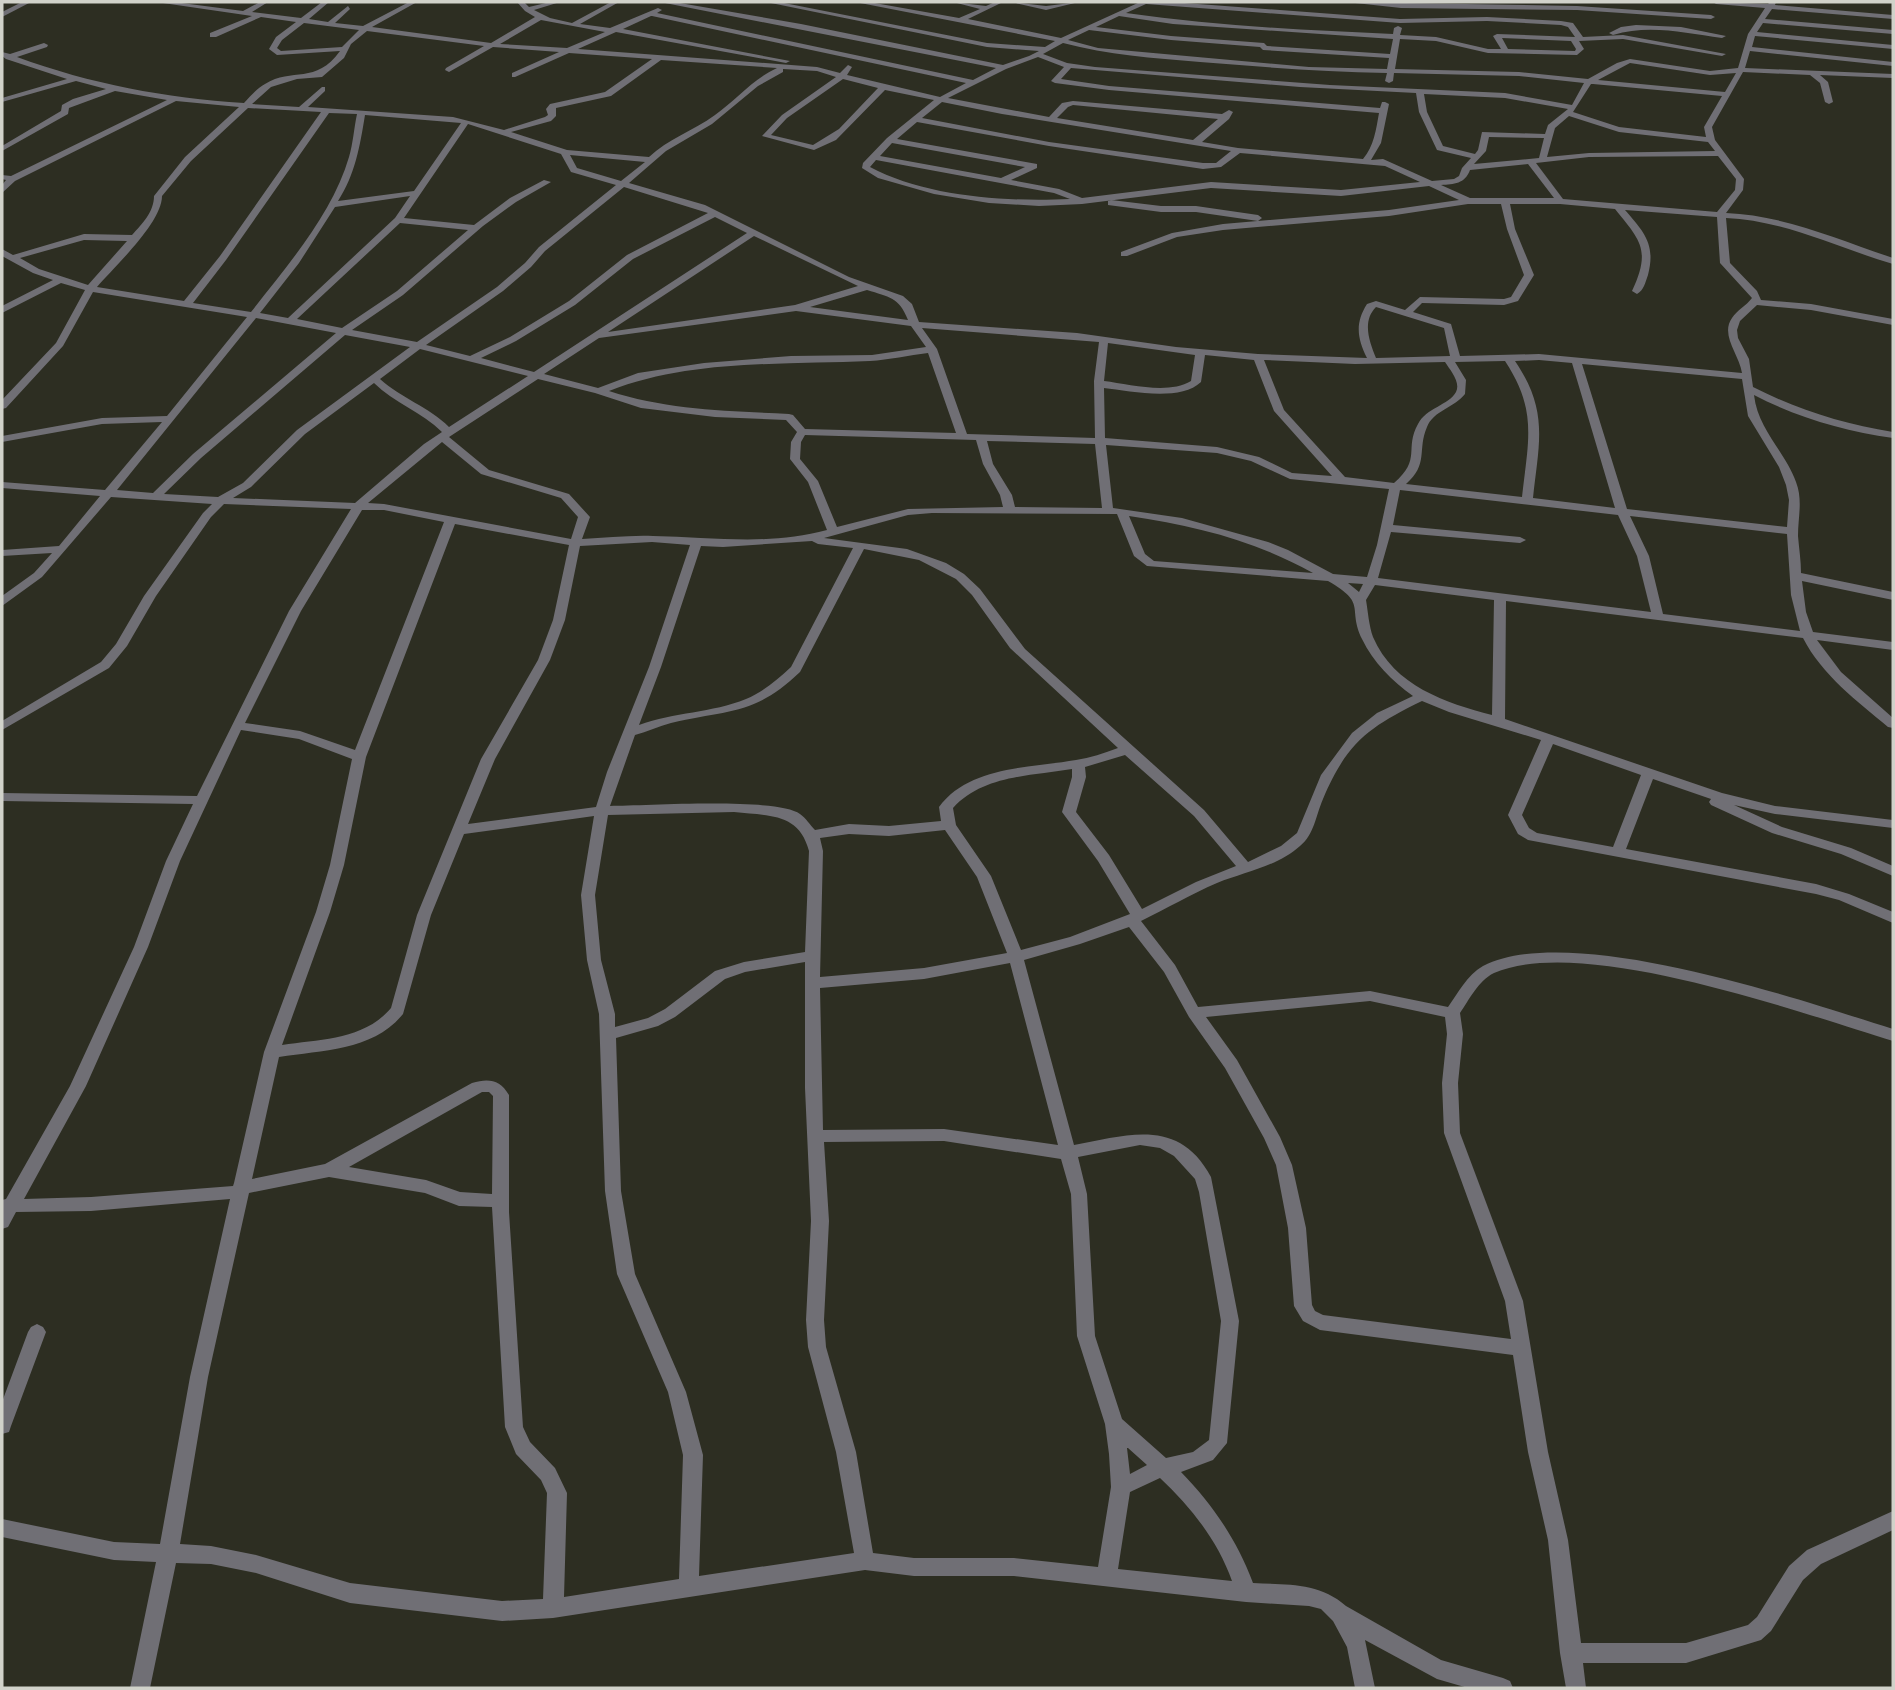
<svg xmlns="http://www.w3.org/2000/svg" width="1895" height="1690" viewBox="0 0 1895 1690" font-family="Arial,sans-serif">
<rect width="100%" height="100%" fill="#2d2e22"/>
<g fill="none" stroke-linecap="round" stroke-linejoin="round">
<g fill="#706f75" fill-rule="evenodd">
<polygon points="22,2 31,2 2,17 2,12"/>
<path d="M156,2H174L243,11L260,2H268L252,12L301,18L322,2H329L309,19L328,22L348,6L350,9L335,23L363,26L409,2H417L372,27L491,43L535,17L525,11L517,2H524L529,7L550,2H560L534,10L550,18L572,23L611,2H619L580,24L610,28L658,8L662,10L657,13L973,80L996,68L665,3L674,2L801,24L1003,65L1029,56L1039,51L987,47L766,2H779L987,43L1045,47L1055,41L855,2H869L959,18L980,9L953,2L986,6L995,2H1003L968,19L1061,38L1140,2H1171L1400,19L1487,17L1561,21L1573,23L1583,37L1623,35L1726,54L1722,56L1623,39L1579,41L1584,49L1577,55L1488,53L1436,41L1400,39L1395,69L1519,72L1588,79L1617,63L1630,59L1710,71L1738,68L1748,34L1765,8L1716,4L1713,2L1768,4L1770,2H1776L1775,5L1893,15V19L1772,9L1765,19L1893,30V34L1763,23L1757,32L1893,45V49L1755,36L1752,47L1893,62V66L1750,51L1745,68L1893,74V78L1820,75L1828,82L1833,102L1829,104L1825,102L1820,83L1810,75L1743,72L1712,127L1715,140L1744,179L1743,190L1726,213C1783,215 1840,240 1893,258V264C1838,248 1783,220 1726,218L1730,263L1757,291L1761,300L1811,304L1893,319V325L1811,310L1757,305L1740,321L1737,330L1738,338L1749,359L1753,387C1798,410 1843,424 1893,432V438C1844,431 1798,418 1754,395C1758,430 1785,451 1796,482C1803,500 1798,517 1798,536C1799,548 1801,561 1801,573L1893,592V600L1802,581L1806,612L1813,632L1893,642V650L1817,640L1841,672L1893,718V728L1888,727C1857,701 1822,675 1803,638L1506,601L1505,719L1722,793L1775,806L1893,820V828L1775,814L1734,805L1782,827L1851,848L1893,866V876L1841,854L1772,833L1711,805L1709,802L1711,799L1653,779L1626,849L1816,884L1849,894L1893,912V923L1839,900L1816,894L1528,840L1518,834L1508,815L1541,740L1449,712L1422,701C1369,727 1347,742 1323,799C1316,815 1314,835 1300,846C1278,866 1245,872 1217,883C1191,894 1166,909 1141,921L1175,965L1198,1007L1370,991L1448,1007C1458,993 1467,975 1483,966C1571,921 1800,1000 1893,1029V1041C1801,1013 1582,934 1494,973C1478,981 1469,1000 1460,1013L1463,1034L1458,1083L1460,1133L1523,1301L1548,1452L1568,1540L1581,1643H1686L1748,1625L1757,1617L1789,1566L1807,1550L1893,1511V1530L1821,1564L1803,1580L1771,1631L1761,1640L1686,1663H1583L1586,1688H1566L1560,1653L1548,1540L1528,1452L1513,1355L1320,1330L1303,1321L1294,1306L1288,1228L1276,1165L1264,1138L1225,1068L1189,1017L1164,972L1129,927L1080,944L1024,960L1074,1145C1128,1135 1179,1117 1211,1177L1239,1321L1227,1443L1213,1460L1181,1472C1213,1505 1237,1540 1253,1583C1287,1585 1319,1582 1346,1606L1441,1660L1503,1678L1510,1681L1513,1688H1468L1437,1679L1365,1640L1375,1688H1355L1347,1647L1333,1621L1321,1609L1309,1606L1246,1602L1014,1576H914L865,1570L553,1618L502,1621L350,1603L256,1573L211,1564L176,1563L150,1688H130L156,1562L114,1560L2,1537V1519L114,1542L160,1544L190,1377L230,1199L91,1211L16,1212L8,1227L2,1229V1200L6,1199L70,1086L134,947L166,861L193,804L2,801V793L197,796L289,611L351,509L224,504L211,517L156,596L127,646L109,668L2,730V721L101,662L116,644L144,596L203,513L212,504L111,497L42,577L2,606V596L34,573L52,553L2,556V550L59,546L100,496L2,488V482L105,490L162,422L102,424L2,442V436L102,418L167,416L247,317L93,292L63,346L6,408L2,409V400L56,343L85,290L61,283L2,313V306L53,280L33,273L2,256V249L13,255L84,234L132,235C142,224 154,212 154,196L185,157L239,107L176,101L15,181L2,193V185L6,180L2,179V175L11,176L167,100L115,91L69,108L68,114L2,151V146L61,111L62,105L73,99L106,89L76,81L2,102V98L67,79L6,59L2,56V52L10,54L44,43L48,45L47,47L17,57C91,84 165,98 244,103C250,97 257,88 265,84C292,67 316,85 340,51L277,55L269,49L276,37L296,22L261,17L216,37H210V33L252,16ZM1146,4L1400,23L1487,21L1561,25L1568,27L1575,37L1497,34L1493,36L1501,49H1488L1436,37L1400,35L1402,28L1398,26L1394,28L1393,34C1304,30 1215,26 1126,13ZM651,16H652L966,83L940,97L847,75L852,67L848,65L840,73L817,67L578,49L616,32L786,63L790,61L623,29ZM1119,16L1173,24L1393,39L1390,54L1267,46L1264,43L1171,36L1096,27ZM541,20L605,32L567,48L500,44ZM304,23L359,30L342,47L281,51L277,48L282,40ZM1089,30L1171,40L1260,47L1263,50L1389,58L1387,69L1309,67L1098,48L1068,40ZM367,31L484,46L446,68L445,70L449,72L493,47L559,52L512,73V77H515L569,53L652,59L605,92L550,104L546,109L548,115L545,117L504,130L453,117L308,107L325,91V87H322L299,107L252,104L271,87L297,79L322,77L344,58L351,44ZM1502,38L1571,41L1576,49L1575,51L1508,49ZM1063,43C1108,55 1153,58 1200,62C1262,67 1324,72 1387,73L1385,81L1389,83L1393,81L1394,73L1519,76L1584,83L1572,105L1505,93L1330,85L1095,67L1067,63L1043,54ZM1038,57L1064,67L1051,81L1055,83L1109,90L1379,113C1376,130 1374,146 1363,159L1238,148L1202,142L1229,119L1233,112L1229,110L1222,114L1073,101L1062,103L1049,117L948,98L1006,69ZM661,60L777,68C753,79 736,100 715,115C693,131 668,139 649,157L567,150L511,132L551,121L556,116V108L611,96ZM1630,63L1710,75L1736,73L1725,92L1598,80ZM1071,68L1300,87L1416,93L1419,112L1437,150L1471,158L1462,168L1459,176L1454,179L1432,181L1383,159L1371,160L1381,143L1389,104L1385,102H1382L1380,108L1109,86L1061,79ZM783,69L817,71L836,77L782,115L762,136L814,150L836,140L885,90L934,100L887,138L863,163L862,168L878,178L934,194L989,203L1039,206L1082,204L1211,188L1341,196L1429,186L1459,200L1389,210L1223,224L1172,233L1121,252V256H1127L1177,237L1223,230L1389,216L1468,204H1501L1507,229L1524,275L1511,297L1504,299L1420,297L1405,310L1376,301L1367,304C1355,323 1357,338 1367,358L1258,354L1176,347L1077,333L919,322L912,304L903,296L849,277L705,205L629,183L666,151L712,124L758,86L783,72ZM843,79L878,88L839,129L813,145L771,135L787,118ZM1591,84H1593L1722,96L1704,127L1706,137L1619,127L1573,112ZM1424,94L1505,98L1568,109L1548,125L1545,134L1482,132L1478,150L1475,154L1443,146L1427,112ZM942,102L1002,114L1231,151L1216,163H1203L1049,142L922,118ZM1073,105L1218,119L1193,140L1057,118L1068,107ZM248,108L321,112L220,256L184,301L97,287C114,267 162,223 162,196L191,161ZM329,113L357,114C354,128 353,144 349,157C333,213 287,266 251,312L193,303L226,260ZM365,115L461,123L414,191L338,201C355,175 360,146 365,115ZM1569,116L1619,132L1708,142L1715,151L1589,153L1547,157L1555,128ZM917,122L1049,146L1203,169L1221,167L1240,153L1385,166L1420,182L1341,190L1211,182L1082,198L1059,189L1011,180L1037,168V164L897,139ZM468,124L561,154L571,172L616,185L539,247L525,263L497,287L417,342L352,330L403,295L483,226L516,202L551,182L544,180L510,198L474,225L404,218ZM1489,137L1544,138L1539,158L1474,164L1486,151ZM892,143L1025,167L1001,178L880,156ZM570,155L645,162L621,181L577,168ZM1718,156L1736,179L1735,190L1717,212L1563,199L1536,163L1589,157ZM876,160L1054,193L1070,199C1007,202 926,197 870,167ZM1528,164L1554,198H1470L1441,185C1454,184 1465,184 1470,170ZM624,187L708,213L627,255L569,301L510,337L470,356L426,345L503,291L531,267L545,251ZM410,196L395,218L288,318L260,313L299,263L335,207ZM1510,204H1560L1615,209C1641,241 1651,250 1632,291L1637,294C1644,290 1645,283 1648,275C1656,244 1644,232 1625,210L1717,217L1720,263L1752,298C1746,306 1737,310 1732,318C1720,335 1739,354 1742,373L1539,354L1460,356L1451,324L1413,312L1422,303L1504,305L1518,301L1534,275L1515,229ZM715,217L747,233L534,372L481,358L516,341L575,305L633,259ZM400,223L468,230L397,291L342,328L297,319ZM754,236L858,286L795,305L608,332ZM84,240L127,241L88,285L39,269L20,258ZM867,290C889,297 899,297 908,320L810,307ZM1376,307L1444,328L1450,356L1376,358C1369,341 1362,321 1376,307ZM796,311L911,326L926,347L872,355L791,356L704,363L638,373L598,388L544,374L599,338ZM256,318L336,333L193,454L153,493L117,490ZM922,328L1099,342L1094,381L1095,438L967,434L937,349ZM345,335L410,347L297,430L243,483L218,497L164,494L201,458ZM1108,343L1195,355L1191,381C1168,395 1129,384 1104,381ZM420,349L528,376L449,427C429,407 401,398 380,379ZM928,353L956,433L805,429L793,415L789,414C728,411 667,410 609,391C691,359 783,365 870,361C889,360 909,355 928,353ZM1205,355L1254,360L1274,411L1332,476L1292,473L1259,457L1217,447L1105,438L1104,388C1130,391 1180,402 1201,382ZM1264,360L1355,364L1445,362C1450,370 1461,382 1456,392C1449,405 1426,408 1418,424C1404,449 1422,459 1394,483L1345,477L1284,410ZM1539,360L1572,363L1615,508L1533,498C1539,442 1549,411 1515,361ZM1505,361C1538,411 1528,441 1522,497L1406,484C1429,464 1417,450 1427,427C1433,411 1455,407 1465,394L1466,380L1455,362ZM1582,364L1742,379L1748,416L1779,467L1786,485L1789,500L1787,527L1627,509ZM538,379L595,393L641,408L715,417L786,420L797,432L791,442L790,459L808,482L827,530C769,546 712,537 653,536C630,535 606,538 582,539L590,517L569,494L489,470L449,437ZM374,383C394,403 422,412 442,432L424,444L355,503L233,498L251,487L305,434ZM805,435L976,440L983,464L1000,495L1003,507L908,509L837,527L818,481L800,459L801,442ZM987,441L1095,444L1102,508L1015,507L1012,495L993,464ZM442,442L481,474L561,498L578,517L571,539L384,504L368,503ZM1106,445L1217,453L1251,461L1290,479L1389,489L1377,545L1367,577L1333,574L1288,550L1268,542L1182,518L1113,508ZM1400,490L1618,515L1637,556L1651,612L1378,578L1391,532L1520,543L1526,540L1520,537L1393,525ZM362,510H384L444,522L355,750L300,731L245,723L301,611ZM932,513L1117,514L1134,556L1147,566L1328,581C1368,604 1347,607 1362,639C1373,662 1392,681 1413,696L1377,713L1352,733L1321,775L1297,833L1281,846L1248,862L1204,810L1025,649L980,589L964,574L946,563L907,549L824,538L908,515ZM1129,516C1195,526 1254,540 1313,573L1154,561L1145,554ZM1630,516L1787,534L1791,595L1800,631L1663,614L1649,556ZM455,524L569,545L553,620L538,660L481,759L417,915L391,1008C364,1040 321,1039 282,1045L330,912L344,865L366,757ZM812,541L818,544L853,548L791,667C777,680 763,692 746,699C712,713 674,712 639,725L661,667L701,546L723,547ZM652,542L690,545L649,667L607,772L596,807L468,824L495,759L550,660L565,620L580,546ZM864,549L919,560L956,579L972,595L1010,648L1118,748C1104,753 1090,758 1076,760C1030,768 969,766 939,807L941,821L889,826L849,824L815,830C810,825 806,818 800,814C777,797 645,806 610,806L635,735C647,732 659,726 671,723C729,709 754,716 800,672ZM1348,583L1363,584L1359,592ZM1375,585L1494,600L1492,715C1446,703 1394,686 1373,637C1369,626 1368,612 1366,600ZM241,730L299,739L352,759L330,865L316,912L264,1052L234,1183L233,1186L91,1197L24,1199L86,1086L148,947L180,861ZM1553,744L1641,775L1613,847L1537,833L1529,828L1522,815ZM1125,755L1194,816L1236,866L1196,882L1142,909L1109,855L1076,812L1086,777L1085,767ZM1072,769V777L1062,812L1098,861L1130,914L1070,937L1021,950L991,876L956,825L953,808C983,775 1031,776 1072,769ZM734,812C768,816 799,812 809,851L805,952L744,962L715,971L665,1009L648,1018L615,1027V1014L601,960L595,895L608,815ZM594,816L581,895L587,960L599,1014L605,1191L617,1274L668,1392L683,1455L679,1579L564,1597L567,1493L555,1468L530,1442L523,1427L509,1212V1095C500,1080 489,1078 472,1083L325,1164L252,1179L279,1057C323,1050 373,1051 403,1014L431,915L464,834ZM945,830L977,877L1007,953L924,968L820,977L823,851L820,838L849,834L889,836ZM805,962V1088L811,1221L806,1320L808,1347L836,1452L854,1553L699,1576L703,1455L686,1392L635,1274L621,1191L616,1038L658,1026L675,1017L725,979L745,972ZM1010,963L1058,1145L944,1129L823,1130L820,988L924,979ZM1370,1001L1445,1017L1447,1034L1442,1083L1444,1133L1505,1301L1511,1339L1323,1315L1315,1311L1312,1305L1306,1228L1292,1165L1280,1137L1237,1060L1206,1017ZM482,1092H489L493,1096L492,1194L460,1192L426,1180L349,1167ZM944,1141L1061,1159L1071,1194L1077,1336L1105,1424L1109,1454L1111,1487L1098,1567L1014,1558H914L873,1553L856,1452L826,1347L824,1320L829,1221L824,1142ZM1140,1145L1160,1148L1174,1156L1195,1179L1199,1192L1221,1321L1209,1440L1193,1452L1166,1458L1122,1419L1095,1336L1087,1194L1078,1157ZM329,1177L425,1193L459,1206L492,1207L505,1427L516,1454L541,1480L547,1493L543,1599L502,1601L350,1583L256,1555L211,1546L180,1544L208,1377L249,1193ZM1127,1448H1128L1147,1465L1130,1474ZM1160,1478C1191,1507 1218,1541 1232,1581L1118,1569L1130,1492Z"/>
<polygon points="1011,2 1046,6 1079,2 1046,10"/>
<polygon points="1346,2 1577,6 1711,15 1715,17 1711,19 1577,10 1401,8"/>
<path d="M1636,25L1681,27L1726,36L1722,38C1685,33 1649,24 1613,35L1609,33L1621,27Z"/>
<polygon points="1111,200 1161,206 1196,206 1258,215 1262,218 1258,221 1196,212 1161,212 1108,205 1108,201"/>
<polygon points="37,1324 43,1327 46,1332 11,1426 9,1432 2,1434 2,1402 28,1332 31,1327"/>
</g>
</g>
<rect width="1895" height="1690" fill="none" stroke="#d1d2ca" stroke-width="7"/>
</svg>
